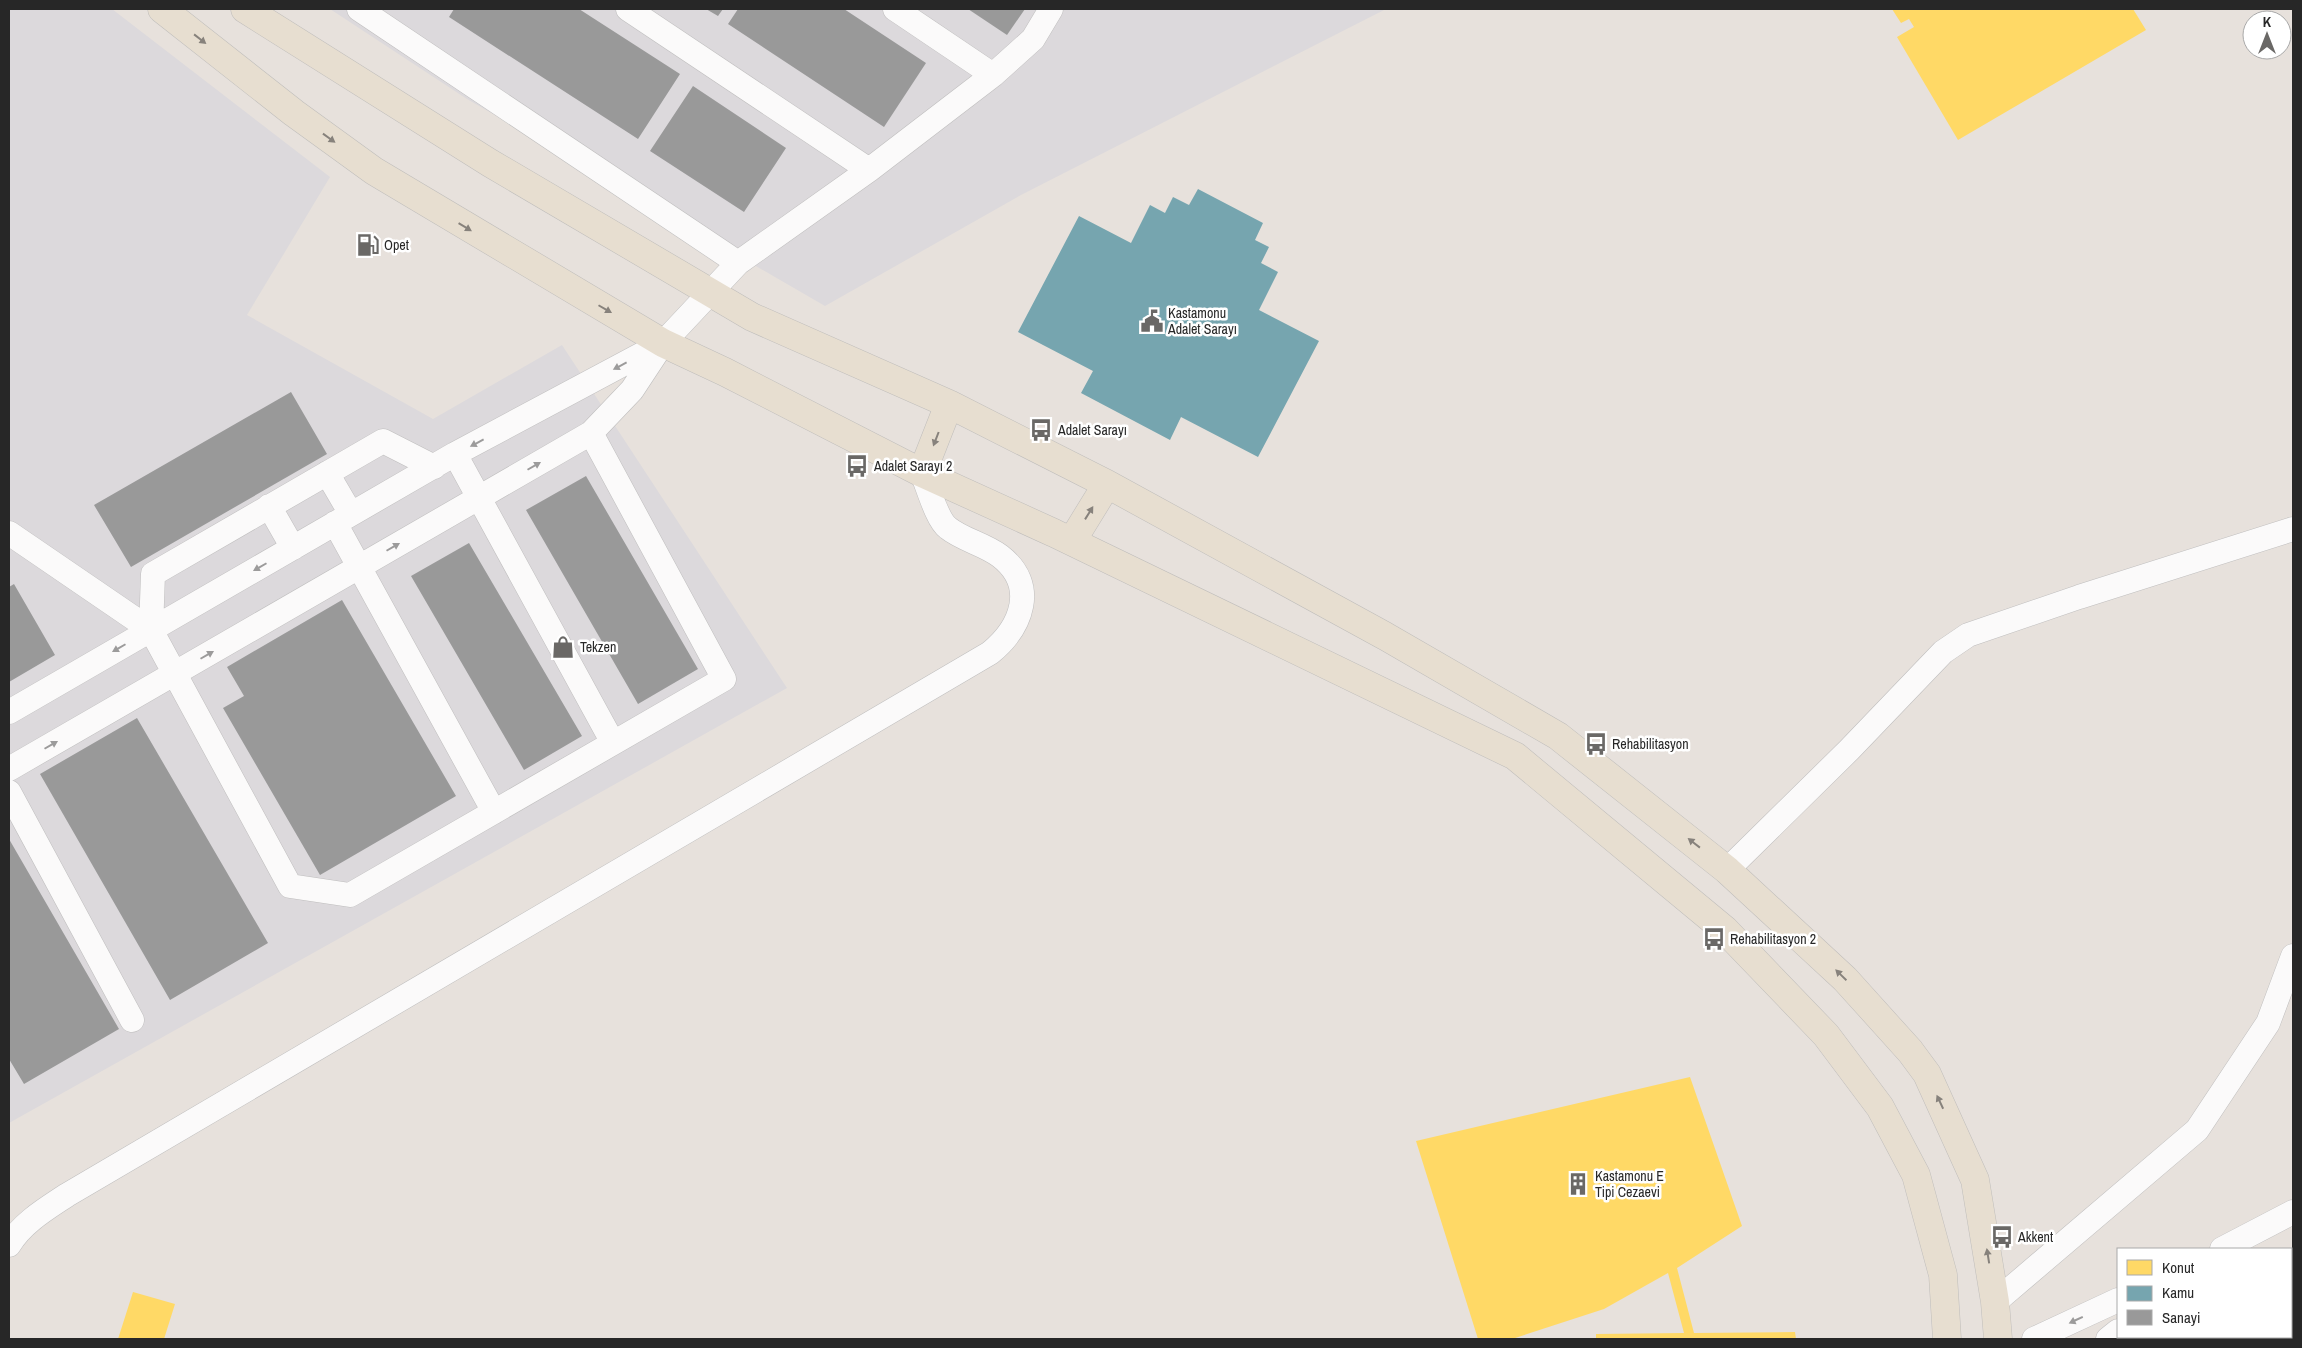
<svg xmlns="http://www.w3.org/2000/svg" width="2302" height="1348" viewBox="0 0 2302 1348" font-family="'Archivo Narrow',sans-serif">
  <rect width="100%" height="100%" fill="#e7e1dc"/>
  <!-- industrial -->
  <path fill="#dcd9dc" d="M9,9H112L330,177L247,315L433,419L562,345L787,688L9,1123Z
    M330,9H1386L1021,195L825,306L467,99Z"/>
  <!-- homes -->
  <path fill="#ffd966" d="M1892,9H2133L2146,30L1958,140L1897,37L1914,27L1909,19L1901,23Z
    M1690,1077L1742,1226L1677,1268L1694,1333L1795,1332L1796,1339H1596V1334L1684,1333L1668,1273L1604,1309L1512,1339H1478L1416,1141Z
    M133,1292L175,1304L164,1339H118Z"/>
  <!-- public -->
  <path fill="#76a5af" d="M1198,189L1263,223L1255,240L1269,247L1261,263L1278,272L1259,310L1319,341L1258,457L1181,417L1170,440L1081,393L1093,371L1018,332L1079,216L1131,243L1150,205L1165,213L1173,197L1189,205Z"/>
  <!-- industry -->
  <path fill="#999" d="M454,9H579L680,74L638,139L449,17Z
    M706,9H723L718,16Z
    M738,9H844L926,63L884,127L728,24Z
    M968,9H1025L1007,35Z
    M693,86L786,148L744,212L650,151Z
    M291,392L327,454L131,567L94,505Z
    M586,476L698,669L638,704L526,510Z
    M469,543L582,736L524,770L411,576Z
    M14,584L55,655L9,682V587Z
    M342,600L456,796L320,875L223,708L244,696L227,667Z
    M137,718L268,943L170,1000L40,774Z
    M9,839L119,1029L24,1084L9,1059Z"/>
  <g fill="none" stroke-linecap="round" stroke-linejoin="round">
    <defs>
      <path id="minor" d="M359,9L738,263
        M628,9L869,170
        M895,9L993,75
        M455,454L613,743
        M327,473L351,514
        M269,506L293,548
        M335,523L494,812
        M9,533L151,630L290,886L350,895L724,679L591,433
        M151,630L153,574L383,441L434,467
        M9,712L455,454L659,345
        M9,769L591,433L632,390L663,343L738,263L869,170L993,75L1033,39L1051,9
        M9,792L132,1020
        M1727,870L1849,750L1943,652L1968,635L2079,597L2293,529
        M9,1245C22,1223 46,1209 67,1195L990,653C1022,627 1038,585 1000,556C984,544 963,540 948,528C937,520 928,487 922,473
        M2222,1249L2293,1212
        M1995,1302L2197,1130L2268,1023L2293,956
        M2291,1331L2293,1330
        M2034,1339L2118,1300
        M2108,1339L2118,1331
        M2232,1339L2249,1337"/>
      <path id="major" d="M162,9L294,113L374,171L663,343L725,372L922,473L1054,533L1515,756L1725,930L1826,1035L1880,1107L1916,1175L1943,1275L1947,1339
        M245,9L490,163L752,317L949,404L1107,484L1385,636L1558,736L1727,870L1845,979L1910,1051L1927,1074L1975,1180L1995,1302L1998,1339
        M922,473L949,404
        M1072,541L1107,484"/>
    </defs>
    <!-- minor casing -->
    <use href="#minor" stroke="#bfbebe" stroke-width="25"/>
    <!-- major casing -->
    <use href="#major" stroke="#bfbdbb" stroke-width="29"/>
    <!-- minor -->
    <use href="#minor" stroke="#fbfafa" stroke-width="24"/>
    <!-- major -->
    <use href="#major" stroke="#e7ded0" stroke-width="28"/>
  </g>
  <!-- one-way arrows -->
  <defs><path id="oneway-solid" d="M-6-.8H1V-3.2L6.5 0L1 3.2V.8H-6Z" transform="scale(1.25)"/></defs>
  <g fill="#87827c">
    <use href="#oneway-solid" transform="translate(200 39) rotate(38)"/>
    <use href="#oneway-solid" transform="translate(329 138) rotate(36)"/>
    <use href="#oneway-solid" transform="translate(465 227) rotate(31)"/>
    <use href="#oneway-solid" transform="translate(605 309) rotate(30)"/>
    <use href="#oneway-solid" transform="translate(936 439) rotate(111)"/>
    <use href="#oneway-solid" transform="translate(1089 513) rotate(-58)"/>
    <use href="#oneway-solid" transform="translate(1694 843) rotate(-142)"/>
    <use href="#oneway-solid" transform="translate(1841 975) rotate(-136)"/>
    <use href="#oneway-solid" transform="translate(1940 1102) rotate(-115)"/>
    <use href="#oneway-solid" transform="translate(1988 1256) rotate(-99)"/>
  </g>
  <g fill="#9c9b9b">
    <use href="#oneway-solid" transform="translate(620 366) rotate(152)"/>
    <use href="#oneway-solid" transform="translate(477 443) rotate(152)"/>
    <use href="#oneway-solid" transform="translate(534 466) rotate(-30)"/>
    <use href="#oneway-solid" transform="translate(393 547) rotate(-30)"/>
    <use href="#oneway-solid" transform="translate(260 567) rotate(150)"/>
    <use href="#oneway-solid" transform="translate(119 648) rotate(150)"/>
    <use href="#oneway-solid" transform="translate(207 655) rotate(-30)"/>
    <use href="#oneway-solid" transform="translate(51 745) rotate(-30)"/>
    <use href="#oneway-solid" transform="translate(2076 1320) rotate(155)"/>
  </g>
  <!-- icons -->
  <defs>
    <symbol id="fuel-bare" viewBox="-9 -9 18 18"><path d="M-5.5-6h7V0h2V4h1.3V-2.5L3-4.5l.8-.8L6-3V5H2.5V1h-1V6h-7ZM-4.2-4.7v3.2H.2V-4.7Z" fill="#6a6866" stroke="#fff" stroke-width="2.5" paint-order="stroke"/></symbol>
    <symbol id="civic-bare" viewBox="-9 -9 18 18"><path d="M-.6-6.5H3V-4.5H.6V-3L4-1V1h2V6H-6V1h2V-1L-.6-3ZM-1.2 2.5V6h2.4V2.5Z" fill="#6a6866" stroke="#fff" stroke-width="2.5" paint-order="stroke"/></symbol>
    <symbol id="bus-bare" viewBox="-9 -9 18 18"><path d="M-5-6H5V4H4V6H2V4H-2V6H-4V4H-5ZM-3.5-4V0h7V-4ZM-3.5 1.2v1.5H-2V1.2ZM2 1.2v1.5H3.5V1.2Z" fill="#6a6866" stroke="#fff" stroke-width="2.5" paint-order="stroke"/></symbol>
    <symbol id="shop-bare" viewBox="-9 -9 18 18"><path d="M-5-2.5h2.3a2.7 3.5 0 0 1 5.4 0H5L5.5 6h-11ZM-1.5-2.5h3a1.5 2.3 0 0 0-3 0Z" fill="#6a6866" stroke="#fff" stroke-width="2.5" paint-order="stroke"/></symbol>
    <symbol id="building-bare" viewBox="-9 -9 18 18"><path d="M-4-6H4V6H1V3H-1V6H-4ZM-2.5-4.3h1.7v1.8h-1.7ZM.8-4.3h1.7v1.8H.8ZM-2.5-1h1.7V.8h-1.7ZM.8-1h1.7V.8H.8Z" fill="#6a6866" stroke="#fff" stroke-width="2.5" paint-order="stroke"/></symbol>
  </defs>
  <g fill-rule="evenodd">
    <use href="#fuel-bare" x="352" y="229" width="32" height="32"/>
    <use href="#civic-bare" x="1136" y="305" width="32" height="32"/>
    <use href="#bus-bare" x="1025" y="414" width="32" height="32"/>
    <use href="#bus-bare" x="841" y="450" width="32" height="32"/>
    <use href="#shop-bare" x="547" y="631" width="32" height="32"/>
    <use href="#bus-bare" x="1580" y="728" width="32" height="32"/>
    <use href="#bus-bare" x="1698" y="923" width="32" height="32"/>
    <use href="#building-bare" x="1562" y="1168" width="32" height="32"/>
    <use href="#bus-bare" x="1986" y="1221" width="32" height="32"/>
  </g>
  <g text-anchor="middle" stroke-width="5" stroke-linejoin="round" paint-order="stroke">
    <!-- poi labels -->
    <g font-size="14" fill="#272727" stroke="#fff" text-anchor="start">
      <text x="384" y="250">Opet</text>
      <text x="1168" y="318">Kastamonu<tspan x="1168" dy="16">Adalet Sarayı</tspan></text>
      <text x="1058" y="435">Adalet Sarayı</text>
      <text x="874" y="471">Adalet Sarayı 2</text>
      <text x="580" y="652">Tekzen</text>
      <text x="1612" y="749">Rehabilitasyon</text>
      <text x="1730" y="944">Rehabilitasyon 2</text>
      <text x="1595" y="1181">Kastamonu E<tspan x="1595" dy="16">Tipi Cezaevi</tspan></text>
      <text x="2018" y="1242">Akkent</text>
    </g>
  </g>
  <!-- border -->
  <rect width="2302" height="1348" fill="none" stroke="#272727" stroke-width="20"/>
  <!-- legend -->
  <rect x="2117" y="1248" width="175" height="90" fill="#ffffff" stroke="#a9a9a9"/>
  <rect x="2127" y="1260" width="25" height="15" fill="#ffd966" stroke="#a9a9a9"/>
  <text x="2162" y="1273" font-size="15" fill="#272727">Konut</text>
  <rect x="2127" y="1286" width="25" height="15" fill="#76a5af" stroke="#a9a9a9"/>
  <text x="2162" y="1298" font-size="15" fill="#272727">Kamu</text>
  <rect x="2127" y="1310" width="25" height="15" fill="#999999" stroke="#a9a9a9"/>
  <text x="2162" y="1323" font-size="15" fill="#272727">Sanayi</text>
  <!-- north arrow -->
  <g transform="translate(2267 35)"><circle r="24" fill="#ffffff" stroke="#a9a9a9"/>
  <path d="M0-4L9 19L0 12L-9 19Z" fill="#6a6866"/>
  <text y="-8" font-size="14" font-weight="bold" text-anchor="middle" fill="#272727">K</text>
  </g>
</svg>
